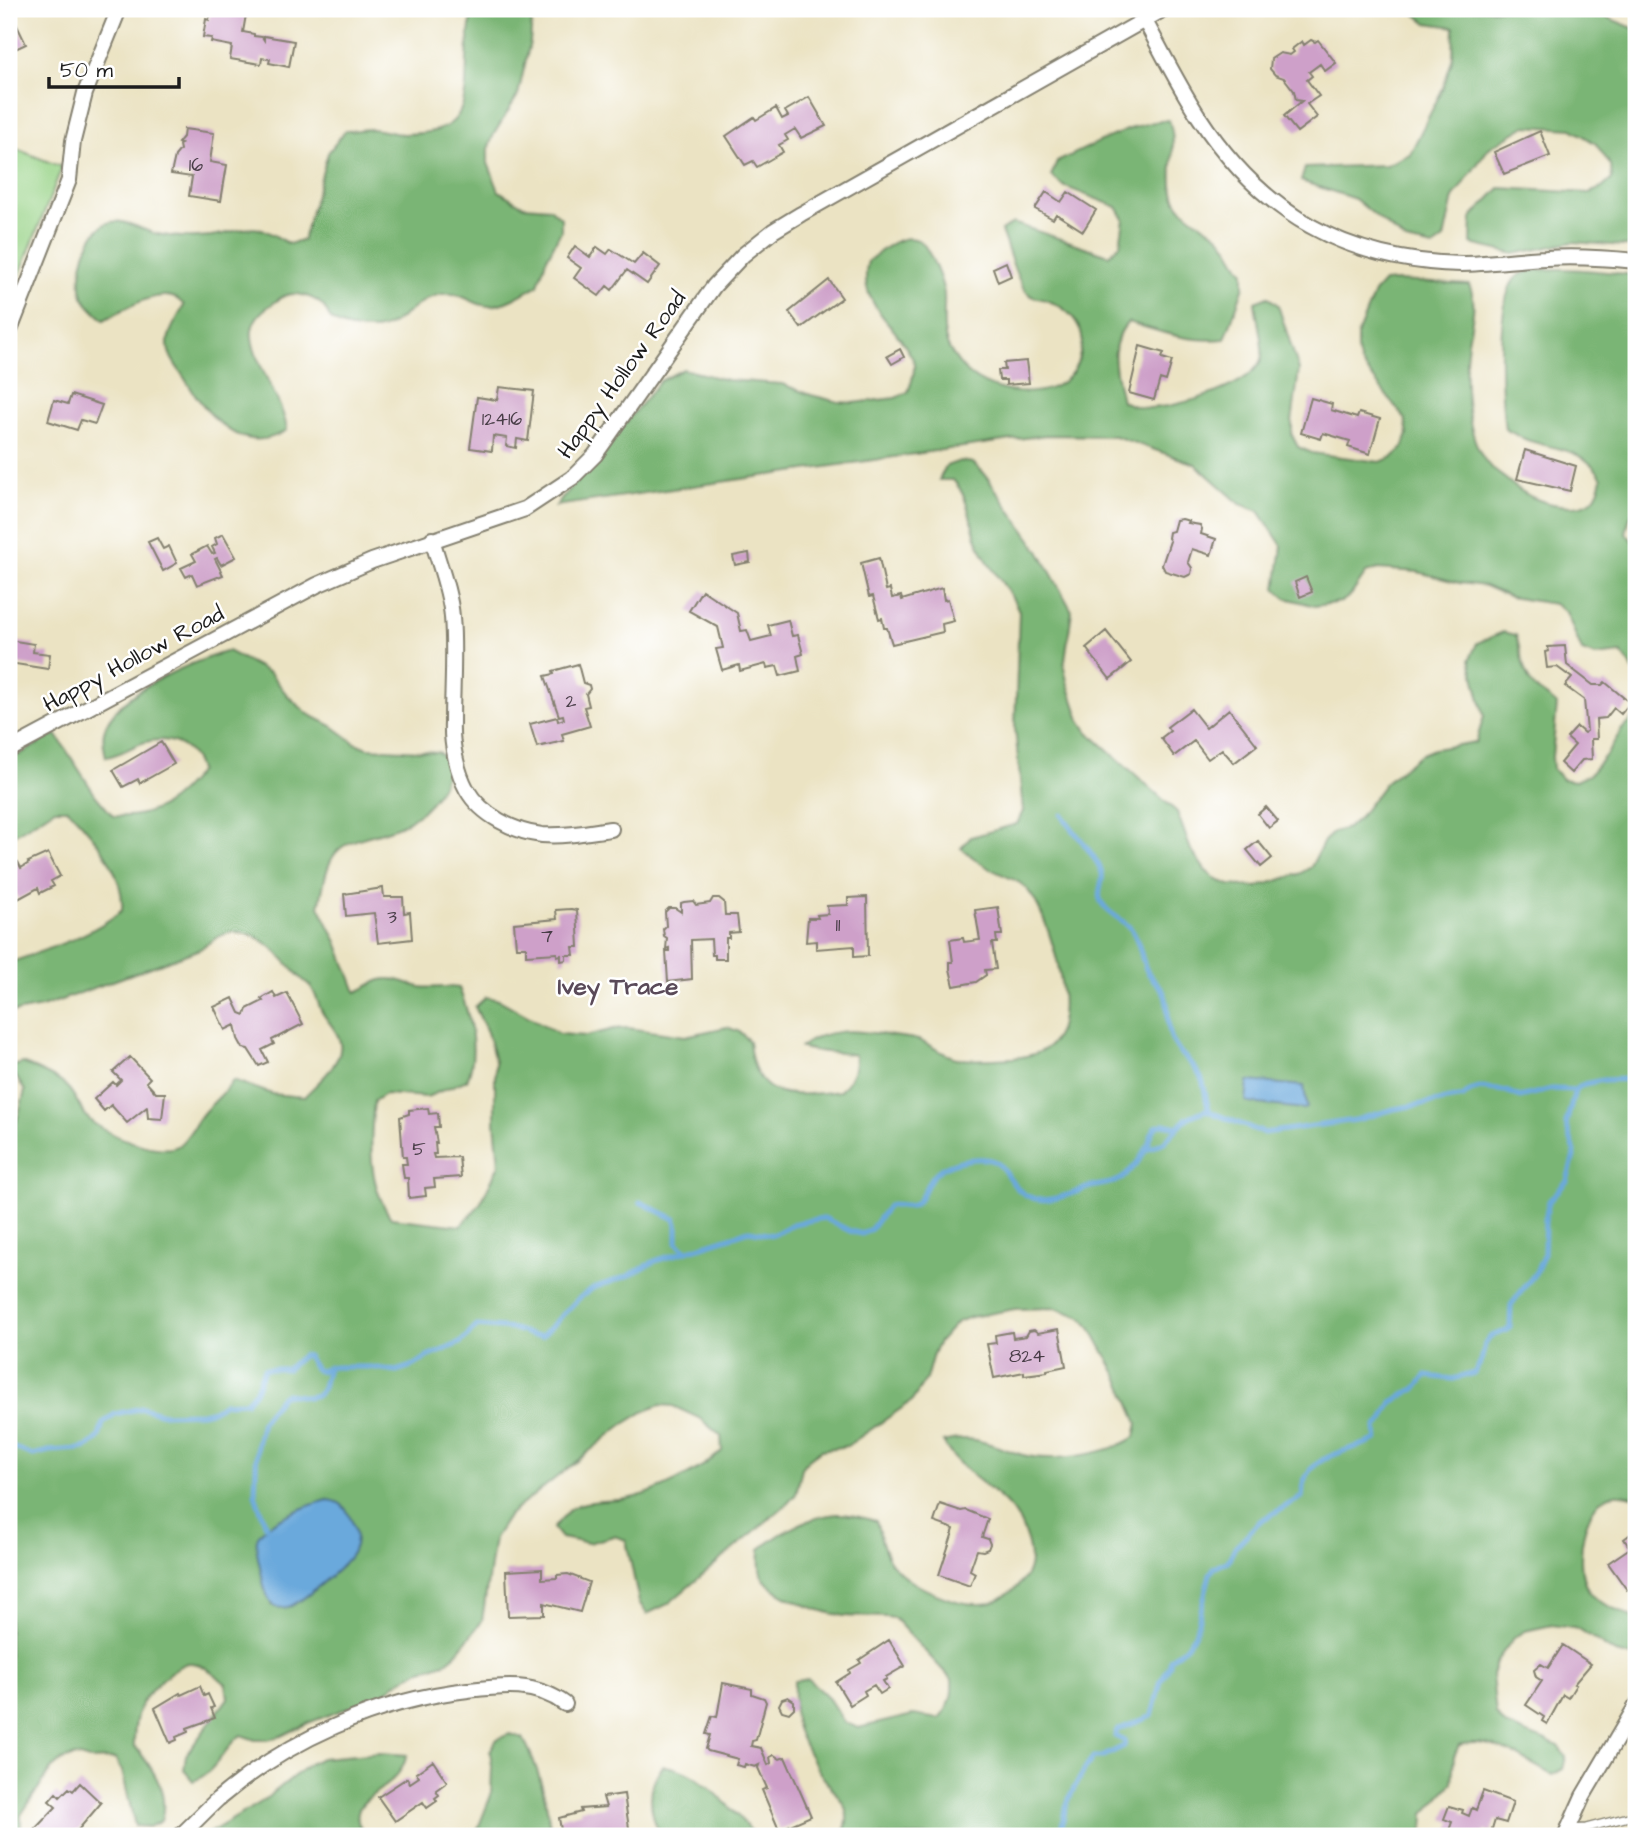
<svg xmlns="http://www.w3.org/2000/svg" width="1645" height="1845" viewBox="0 0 1645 1845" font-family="'Architects Daughter',sans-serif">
  <rect width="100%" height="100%" fill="#fff"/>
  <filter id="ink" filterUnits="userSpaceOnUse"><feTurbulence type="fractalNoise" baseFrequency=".0143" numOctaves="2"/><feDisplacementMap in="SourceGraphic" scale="14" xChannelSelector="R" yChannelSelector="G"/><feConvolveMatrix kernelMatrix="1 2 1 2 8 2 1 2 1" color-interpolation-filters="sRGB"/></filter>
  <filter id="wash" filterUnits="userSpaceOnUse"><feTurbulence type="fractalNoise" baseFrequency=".00686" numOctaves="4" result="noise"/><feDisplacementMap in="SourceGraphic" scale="28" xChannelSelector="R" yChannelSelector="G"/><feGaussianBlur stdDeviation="1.57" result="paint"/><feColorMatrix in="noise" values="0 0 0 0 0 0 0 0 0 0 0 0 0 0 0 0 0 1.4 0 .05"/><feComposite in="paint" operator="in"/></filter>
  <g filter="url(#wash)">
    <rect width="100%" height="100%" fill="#ebe3c3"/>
    <!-- green -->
    <path fill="#98d387" stroke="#5a7852" stroke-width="2" d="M9,146L62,167L9,302Z"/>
    <!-- forest -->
    <path fill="#7ab574" stroke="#4b6848" stroke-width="2" fill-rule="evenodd" d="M472,9H533L530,42L518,95L494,134L488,149V163L499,191L524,206L550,208L561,218V231L546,260L538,285C524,293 506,305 489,306C471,306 463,289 438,295C413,301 398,329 373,330C361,330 341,328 332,320C328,317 327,310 323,306C315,297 296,291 284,296C280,298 275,302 271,305C261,311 254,318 252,330C249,358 283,398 287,430C241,459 207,415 185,379C179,369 168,357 168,345C167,332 179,317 184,305C181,303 179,299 175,298C156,289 121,311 104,320C97,313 86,305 83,296C75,276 88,226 111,222C127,219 143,231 158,234C175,238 200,238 217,235C231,233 246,226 260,229C269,231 280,239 289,244L303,240L328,153L345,131C354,131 364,129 372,129C383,130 394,134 404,134C465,134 466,109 467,57C468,41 470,25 472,9Z
      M1409,9H1579L1588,10L1636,29V247L1573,242L1514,254L1471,244L1472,217L1500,188L1589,193L1602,188L1612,179L1611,166L1596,144L1572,129L1526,126L1489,148L1453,198L1444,239L1433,247L1406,241L1355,199L1301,181L1305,168L1386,165L1410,154L1443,88L1453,57L1454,27L1427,23Z
      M1169,120C1178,144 1168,168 1173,191C1176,213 1204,223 1219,236C1230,246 1234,261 1244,272V286L1225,339C1191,343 1160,332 1128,322C1106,347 1116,372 1122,401C1131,405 1138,408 1148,408C1175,408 1256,387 1262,356C1264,346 1256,315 1255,302L1268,297L1278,305L1299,370L1292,422V435L1298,447L1312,453L1380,462L1393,457L1403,448L1408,434L1405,419L1361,363L1357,350V335L1374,293L1384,282L1398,281L1469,285C1478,303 1471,323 1468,342C1463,375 1465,436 1487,463C1492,470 1501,475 1507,480C1526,497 1545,505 1570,506C1592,506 1598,497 1602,478C1585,449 1558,450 1530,441C1521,438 1513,433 1505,429C1501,401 1494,292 1518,276C1540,262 1610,273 1636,275V507L1629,520L1626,533L1636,545V676L1630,664L1621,653L1595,656L1582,651L1566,612L1554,604L1510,597L1485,586L1459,583L1418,572L1378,569L1366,573L1351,595L1341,602L1315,606L1286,598L1276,589L1282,546L1259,511L1240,504L1195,464L1115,436L1046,435L556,506L660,381L683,369L727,380L782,384L811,395L839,402L853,403L895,398L908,392C911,383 915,374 914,365C914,360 911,355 908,351C891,319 857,303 868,261C881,251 902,231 920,241C929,247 943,283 944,294C945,311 941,330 948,346C951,353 958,362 963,368C993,400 1071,406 1080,353C1081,346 1084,339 1081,332C1076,317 1063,306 1048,301C1039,297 1032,300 1025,290C1015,277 1008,248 1001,231L1013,223L1109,255L1120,245L1124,219L1117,207L1063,186L1051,176L1057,162C1090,147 1133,122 1169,120Z
      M960,461L973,463L984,473L1039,551L1072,611L1064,667L1067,681L1080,720L1088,732L1177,812L1191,850L1206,871L1217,880L1230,885L1257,887L1299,874L1311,867L1324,841L1334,832L1347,828L1358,819L1385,783L1419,755L1434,749L1476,742L1484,716L1470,659L1477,643L1503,632L1516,635C1521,651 1523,676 1535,688C1542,694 1550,698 1557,705L1552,757L1553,769L1562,779L1575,781L1589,775L1607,754L1622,729L1636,715V1497C1630,1496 1621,1493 1615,1494C1582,1498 1574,1565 1587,1588C1597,1607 1622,1608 1636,1620V1655L1629,1656L1615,1653L1579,1629L1552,1625L1525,1631L1513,1639L1496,1662L1492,1675L1496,1714L1505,1725L1559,1746L1566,1757L1563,1769L1552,1775C1524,1760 1492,1736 1459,1745L1454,1756L1452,1783L1424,1814L1423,1836H842C858,1806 833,1794 818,1770C811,1758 803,1744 798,1731C792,1715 794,1698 794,1681L808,1679L829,1699L844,1722L858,1728L913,1715L939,1719C950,1706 953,1697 952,1680L894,1618C876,1614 857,1619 839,1615C818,1611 773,1596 762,1576C758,1569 760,1557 760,1549C783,1531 807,1517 837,1514C849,1513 864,1518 876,1521C880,1533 883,1551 890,1561C907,1586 960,1609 990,1603C997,1602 1003,1597 1009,1593C1037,1575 1033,1551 1020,1523C1006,1492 961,1476 943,1442C974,1433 994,1447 1023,1455C1053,1463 1109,1454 1135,1437L1138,1423L1120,1381L1091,1328L1081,1317L1056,1308L1015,1309L971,1317L957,1322L939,1342L933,1354L926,1379L912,1401L847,1446L821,1450L810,1458L802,1468L796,1494L788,1503L668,1604L647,1614L639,1602L626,1540L614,1536L588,1543L561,1538L553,1528C559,1522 565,1513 572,1508C587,1499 609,1502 626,1499C655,1494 700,1471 722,1451L721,1436L699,1418L673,1406L660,1405L645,1411L621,1426L509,1515L494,1538L482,1621L455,1655L445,1663L418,1671L395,1684L384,1694L308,1723L281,1736L268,1740H255L241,1735C223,1749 215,1774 193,1781L184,1770L186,1755L228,1698L226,1684C216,1676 203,1662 189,1663C174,1665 146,1693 140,1707C135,1718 134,1733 134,1745C152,1767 170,1792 161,1821L149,1827L135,1826L122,1771L115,1759L89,1760L76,1756L62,1760L51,1769L21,1815V1836H9V1150L25,1091L10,1067L23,1063C35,1069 50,1074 61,1082C74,1091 77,1104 86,1116C98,1132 161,1158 179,1145C189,1137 196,1121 205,1111C215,1100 225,1093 233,1080L272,1094L304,1097C316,1084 337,1068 340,1050C343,1036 329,1024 322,1012C318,1004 316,994 311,987C308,983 302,980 299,976C282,958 262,930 233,932C221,933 210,942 200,949L42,1007L9,1013V963C47,949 90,937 122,910C125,872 94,835 68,809H55L9,838V760L56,734L96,796L113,816C153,819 176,801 199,771C193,744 168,735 142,743C129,748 120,755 106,757C104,748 102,740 104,731C115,692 192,662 228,651L270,673L288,696L308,714L332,726L355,743L368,748L438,752L448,760C447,792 419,821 389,830C372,836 346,839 335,854C325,867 323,891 319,906L337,942L356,992C365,989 373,982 381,980C395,976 407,984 420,987C434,989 445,985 459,988C470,1015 479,1052 467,1080L427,1097L385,1094L374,1101C370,1141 367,1183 391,1218L461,1226L480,1204L499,1165L495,1122V1061L487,1032L475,1007L486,997L499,1000L560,1034L586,1036L614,1029L628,1028L685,1036L727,1027L740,1032L749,1041C754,1104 791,1096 840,1091C851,1079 856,1071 855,1055C836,1051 818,1054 800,1047C827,1027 855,1030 886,1035C897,1037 908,1037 918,1040C932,1045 942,1055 957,1058C968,1061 982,1059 994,1059C1046,1058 1067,1047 1062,991C1060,964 1043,899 1020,883C1008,876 994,872 982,864C975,860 968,853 961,848L971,837L1017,824L1023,811L1015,728L1019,611C1009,587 989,570 979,545C970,524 969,496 953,480H939L946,466ZM328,1500L343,1565L330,1575L272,1605L266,1588V1526Z
      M510,1734L523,1738C539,1767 548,1804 551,1836H475L491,1795L492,1766L490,1751L497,1739Z
      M380,1753L407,1755C404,1765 401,1772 393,1779C374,1798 343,1804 365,1836H204L263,1801L309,1764L321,1758Z
      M663,1766C702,1769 731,1810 756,1836H656L658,1830C649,1809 647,1784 663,1766Z"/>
    <!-- water -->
    <path fill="#6aa9dc" stroke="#43627c" stroke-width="2" d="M1248,1081L1304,1086L1307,1108L1305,1109L1249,1103L1246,1101Z
      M328,1500C339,1501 344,1505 349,1515C355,1527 359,1538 353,1551C347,1565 305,1599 291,1606C286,1608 280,1608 275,1607C266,1599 263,1583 261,1571C259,1562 255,1549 257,1539C262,1522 311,1504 328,1500Z"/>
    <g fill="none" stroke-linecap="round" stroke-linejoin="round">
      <!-- stream -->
      <path stroke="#6aa9dc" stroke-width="5" d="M1062,815C1072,830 1098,858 1102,873C1104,882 1097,891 1100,899C1105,913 1122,918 1131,929C1140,941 1140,955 1146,969C1150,979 1161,984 1165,995C1170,1008 1166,1024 1171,1037C1177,1054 1192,1061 1200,1076C1207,1087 1204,1101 1210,1111
        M1146,1150L1164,1142L1187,1118L1205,1110L1264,1133L1356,1120L1394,1109L1463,1097L1470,1091L1480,1088L1506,1091L1520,1097L1552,1089L1575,1090
        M640,1202L675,1219L677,1224V1243L686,1250
        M9,1446L33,1455L49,1451L79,1449L88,1447L99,1437L103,1423L115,1414L142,1408L164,1414L202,1413L214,1410L224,1403L246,1402L256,1390L264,1369H287L303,1355L307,1356L316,1370L321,1371L329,1367H370L396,1371L415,1365L427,1357L460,1343L477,1326L514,1329L531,1335L542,1336L578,1299L593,1288L628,1276L655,1261L749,1231L773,1235L793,1224L812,1220L824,1218L850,1231L862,1234L871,1229L888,1206C896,1203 906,1209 913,1205C923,1199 925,1187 931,1178C940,1166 959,1160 974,1159C1005,1156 1002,1174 1019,1190C1040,1210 1068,1194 1090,1187C1105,1183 1118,1185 1129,1172C1135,1166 1141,1158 1145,1151C1150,1143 1150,1134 1156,1127L1164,1124L1178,1127
        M266,1526L255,1494L257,1444L262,1421L281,1396L286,1394L308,1397L318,1395L323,1387L328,1367
        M1062,1836C1060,1807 1078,1780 1093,1757H1102L1124,1746L1125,1741L1115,1736L1117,1730L1152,1716L1161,1680L1170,1665V1660L1185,1647L1195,1634L1210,1574L1214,1568L1228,1561L1235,1547L1260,1521L1302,1497C1303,1492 1302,1486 1304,1481C1312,1454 1356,1450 1377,1439L1376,1427L1383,1420L1392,1402L1415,1389L1426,1376L1453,1379L1474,1373L1481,1362L1485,1344L1491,1336L1506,1331L1510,1327L1511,1305L1536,1272L1544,1254L1545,1220L1549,1201L1567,1181L1575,1152L1566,1124L1575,1090L1584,1084L1603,1080L1636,1079"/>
    </g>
    <g id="blocks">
      <!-- building -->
      <path fill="#cea0c9" d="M9,9L26,44L9,52Z
        M211,9H247L243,32L254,34V36L262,37L264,40V36L294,41L289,67L269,63L270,59L262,58L261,64L230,59L232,46L211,42L212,38L203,37L206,19L209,20Z
        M1311,40L1315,42L1318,40L1336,63L1325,71L1320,64L1309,72L1312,76L1307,80L1319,96L1307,104L1317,117L1297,132L1284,116L1302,101L1296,100L1294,91L1284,78L1275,75L1270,69L1271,59L1280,53L1290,55L1294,52L1292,49L1302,41L1304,45Z
        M809,97L826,126L801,138L795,129L785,135L788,140L779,145L783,152L757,167L753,161L745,165L726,136L754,117L756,120L776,108L782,119L788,116L785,111Z
        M184,129L214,133L210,162L227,165L221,201L189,196L192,177L171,174L175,156L180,150L179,145L181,144L178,143L183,137Z
        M1540,131L1550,156L1504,174L1494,152Z
        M1046,192L1061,202L1068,192L1096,210L1083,231L1056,214L1053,219L1035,209Z
        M575,246L590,257L597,247L607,254L611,249L634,264L643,253L660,266L647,284L627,270L612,290L607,286L599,296L574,278L581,268L567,258Z
        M1006,262L1011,276L998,282L993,268Z
        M829,280L842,298L801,328L789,312Z
        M1140,346L1164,353L1162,358L1172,361L1166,381L1160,379L1154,400L1129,393Z
        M900,349L904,357L892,364L887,356Z
        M1026,361L1029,383L1006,385V380H999L998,370H1005L1004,363Z
        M499,387L534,391L528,441L517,439L516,448L506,446L507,438L493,436L492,451L470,448L477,397L497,400Z
        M71,395L102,405L95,424L81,420L77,430L48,421L54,400L68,404Z
        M1311,398L1332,404L1331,410L1357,418L1359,413L1380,419L1370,454L1348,447L1350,441L1323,433L1321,439L1301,433Z
        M1525,450L1576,466L1570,491L1517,479Z
        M1182,519L1189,521L1188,523L1200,525L1202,529L1201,534L1216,539L1211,555L1192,549L1188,562L1192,568L1191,574L1185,577L1165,571L1162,565L1170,541L1168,538L1169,532L1173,531L1176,520Z
        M223,534L236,557L221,565L217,558L215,559L223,575L197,585L192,574L186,577L181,568L196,561L192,554L207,546L212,554L215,553L212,547L217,544L215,538Z
        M157,538L163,549L169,546L177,563L163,571L148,542Z
        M749,553L750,562L735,565L733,556Z
        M879,558L886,590L890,589L892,598L901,596L902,600L942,588L944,600L948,599L954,621L942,624L943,632L892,644L887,628H884L882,618L879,619L873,596L869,597L861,563Z
        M1306,577L1312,592L1300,597L1295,582Z
        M702,590L737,613L741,631L747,630L751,641L771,636L768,625L788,620L792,636L798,635L803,654L797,656L800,671L780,676L777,666L767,668L766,664L740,671L739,665L722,670L716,649L723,648L718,627L689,611Z
        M1106,631L1131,662L1110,679L1086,648Z
        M9,640L34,644L33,652L50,654L48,669L9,663Z
        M1565,646L1567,665L1593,685H1602L1605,682L1630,703L1621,714L1614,708L1606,718L1596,719L1597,739H1591L1592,759L1582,760L1571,773L1560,763L1575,745L1567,738L1577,727L1584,733L1587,731L1584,700L1565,686L1572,678L1557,667L1547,668L1545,652L1549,651L1548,647Z
        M578,664L583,683L589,685L590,689L586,694L589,706L584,707L590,726L562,734L564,741L537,747L530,724L557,717L558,721L564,719L563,715L559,716L545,676L554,674L553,671Z
        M1191,709L1206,728L1229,709L1257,745L1234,763L1222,749L1208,759L1194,741L1174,756L1161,738L1170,731L1167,727Z
        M161,742L174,764L140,783L138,779L123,787L113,770Z
        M1266,807L1278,821L1269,828L1258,814Z
        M1258,841L1272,858L1261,867L1247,850Z
        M48,853L60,876L51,881L54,886L40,893L38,888L18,899L9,881V867L18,862L21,868L29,863L28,862Z
        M383,888L384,897H403L404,913L410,912L412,939L378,943L374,913L346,916L344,894Z
        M867,897L868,956L854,957V946L816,949V941L806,942L808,918H818L817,915L828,914L827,906L848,905V898Z
        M713,898H719L724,902L725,915H737L739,932L729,933V938H726V959H715V955H712L711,939L691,940L692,979L668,982L666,951H669V948L666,949L667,938L664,936L663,929L666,926L665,912L669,908H675L681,912V903L684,902L693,901L696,905L710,903Z
        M998,907L1002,935H996L997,943H992L996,969L985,970L986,975L976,982L954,986L950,969V962H953L950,940L963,938L964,942L980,940L975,910Z
        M571,909L577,910L579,947H573L574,955H566V960L561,961V955L557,956V953L526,955V947H516L514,923L557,919L556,910Z
        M273,992L276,998L287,993L303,1024L272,1040L274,1044L262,1050L268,1062L259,1066L248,1049L243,1048L238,1039L235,1025L225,1030L214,1007L233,998L240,1013L245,1015L247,1009L263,1001L261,999Z
        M130,1057L150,1078L146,1082L156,1093H165L162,1119L148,1118L147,1107L127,1123L111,1105L104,1111L94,1099L113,1082L116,1085L121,1080L113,1072Z
        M428,1108L429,1114L438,1113L439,1127H434L437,1143H435L436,1154H433L434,1158L459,1157L461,1177L434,1179L435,1187L425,1188L426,1196L409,1198L408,1178H404L402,1164H407L406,1157H403L400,1117L409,1114V1110Z
        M1059,1329L1066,1366L1047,1370V1372L1024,1375V1372L994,1378L987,1344L996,1343L995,1335L1012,1332L1013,1338L1026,1336L1029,1331L1034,1330L1038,1333Z
        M940,1504L961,1511L966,1510L988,1519L982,1537L988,1539L990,1544L988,1549L983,1551L977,1550L970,1570L975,1573L970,1586L939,1575L954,1529L934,1522Z
        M1636,1530V1584L1627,1590L1608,1563L1630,1548L1624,1539Z
        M542,1569V1579L557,1578V1575L568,1574L589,1582L580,1612L544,1603V1615L508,1616L506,1571Z
        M889,1640L905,1666L886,1677L887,1679L883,1681L888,1689L880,1694L874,1685L864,1691L866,1695L850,1705L836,1682L850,1673L849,1670L861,1663L859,1660Z
        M1563,1645L1591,1664L1574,1684L1576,1685L1568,1698L1563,1695L1547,1724L1542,1721L1544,1717L1526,1705L1542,1681L1536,1677L1534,1670L1541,1664L1548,1668Z
        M723,1683L752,1689V1694L764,1698L766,1702L756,1740L752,1741L751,1746L761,1748L768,1765L771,1763L770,1757L774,1755L780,1759L785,1757L811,1816L779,1830L762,1790L767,1788L758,1768L759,1765L755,1767L745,1764L744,1767L736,1765L738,1759L708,1751L706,1749L710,1735L706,1734L712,1716L717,1717Z
        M200,1686L204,1696L208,1694L214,1707L211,1708L215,1718L187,1728L188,1732L176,1737L177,1740L170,1743L155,1708L180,1693L181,1695Z
        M788,1697L794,1701V1708L789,1713L782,1711L779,1705L782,1699Z
        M433,1761L447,1782L436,1790L439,1795L435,1798L437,1801L427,1808L423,1802L395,1821L378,1797L407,1778L410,1783L419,1777L416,1773Z
        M80,1783L101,1803L73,1836H53L49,1833L46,1836H41L34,1830L56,1807L49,1801L56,1793L60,1797L69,1788L73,1791Z
        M1483,1791L1513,1802L1506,1823L1495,1820L1491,1833L1485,1831L1483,1836H1447L1452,1822L1444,1819L1449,1806L1463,1810L1462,1813L1469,1816L1472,1808L1476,1810Z
        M624,1794L630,1835L611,1836L610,1833L599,1836H562L559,1818L581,1812L580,1809L606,1807L603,1797Z"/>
    </g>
  </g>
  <g filter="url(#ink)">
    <use href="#blocks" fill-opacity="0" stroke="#848070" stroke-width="2"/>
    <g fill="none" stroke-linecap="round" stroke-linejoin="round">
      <defs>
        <path id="service" d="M1569,1829L1586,1828L1636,1815"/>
        <path id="minor" d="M1144,19C1162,52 1178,85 1199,117C1262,214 1345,261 1461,264C1489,264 1518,259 1546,258C1576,256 1606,258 1636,261
          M9,333L69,180L73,141L85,93L119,9
          M432,539C439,564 450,591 452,617C455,652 452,687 452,723C451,744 457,772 467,790C481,815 515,832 542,835C565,837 589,832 611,829
          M9,750L317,585L372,561L525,509L572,478L595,455L714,286L743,255L773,231L801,214L1164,9
          M180,1836C193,1824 205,1811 218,1799C288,1740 377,1700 468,1690C503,1686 535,1682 565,1704
          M1565,1836L1583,1796L1636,1706"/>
      </defs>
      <!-- service casing -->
      <use href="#service" stroke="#848070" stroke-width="10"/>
      <!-- minor casing -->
      <use href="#minor" stroke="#848070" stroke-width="18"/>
      <!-- service -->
      <use href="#service" stroke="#fff" stroke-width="7"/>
      <!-- minor -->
      <use href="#minor" stroke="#fff" stroke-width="14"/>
    </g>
  </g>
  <g text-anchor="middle" stroke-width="5" stroke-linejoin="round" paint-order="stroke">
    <!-- number labels -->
    <g font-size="19" fill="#483d47">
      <text x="196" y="171">16</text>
      <text x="502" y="425">12416</text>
      <text x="571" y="707">2</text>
      <text x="392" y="923">3</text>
      <text x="838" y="931">11</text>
      <text x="547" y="942">7</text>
      <text x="419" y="1155">5</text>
      <text x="1027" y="1362">824</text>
    </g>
    <!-- street labels -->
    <g font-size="23" fill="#1c1c1c" stroke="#fff">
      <text transform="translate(621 374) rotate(-54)" y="8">Happy Hollow Road</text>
      <text transform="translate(133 658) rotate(-28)" y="8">Happy Hollow Road</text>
    </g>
    <!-- neighbourhood labels -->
    <g font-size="24" font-weight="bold" fill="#5a4a59" stroke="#fff">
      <text x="618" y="994">Ivey Trace</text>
    </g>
  </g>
  <!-- margin -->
  <rect width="1645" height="1845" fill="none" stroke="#fff" stroke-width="35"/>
  <!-- scale -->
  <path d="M49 77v10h130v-10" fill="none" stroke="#1c1c1c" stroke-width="3.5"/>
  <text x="60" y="77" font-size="21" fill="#1c1c1c" stroke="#ffffff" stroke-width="5" paint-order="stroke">50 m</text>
</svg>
